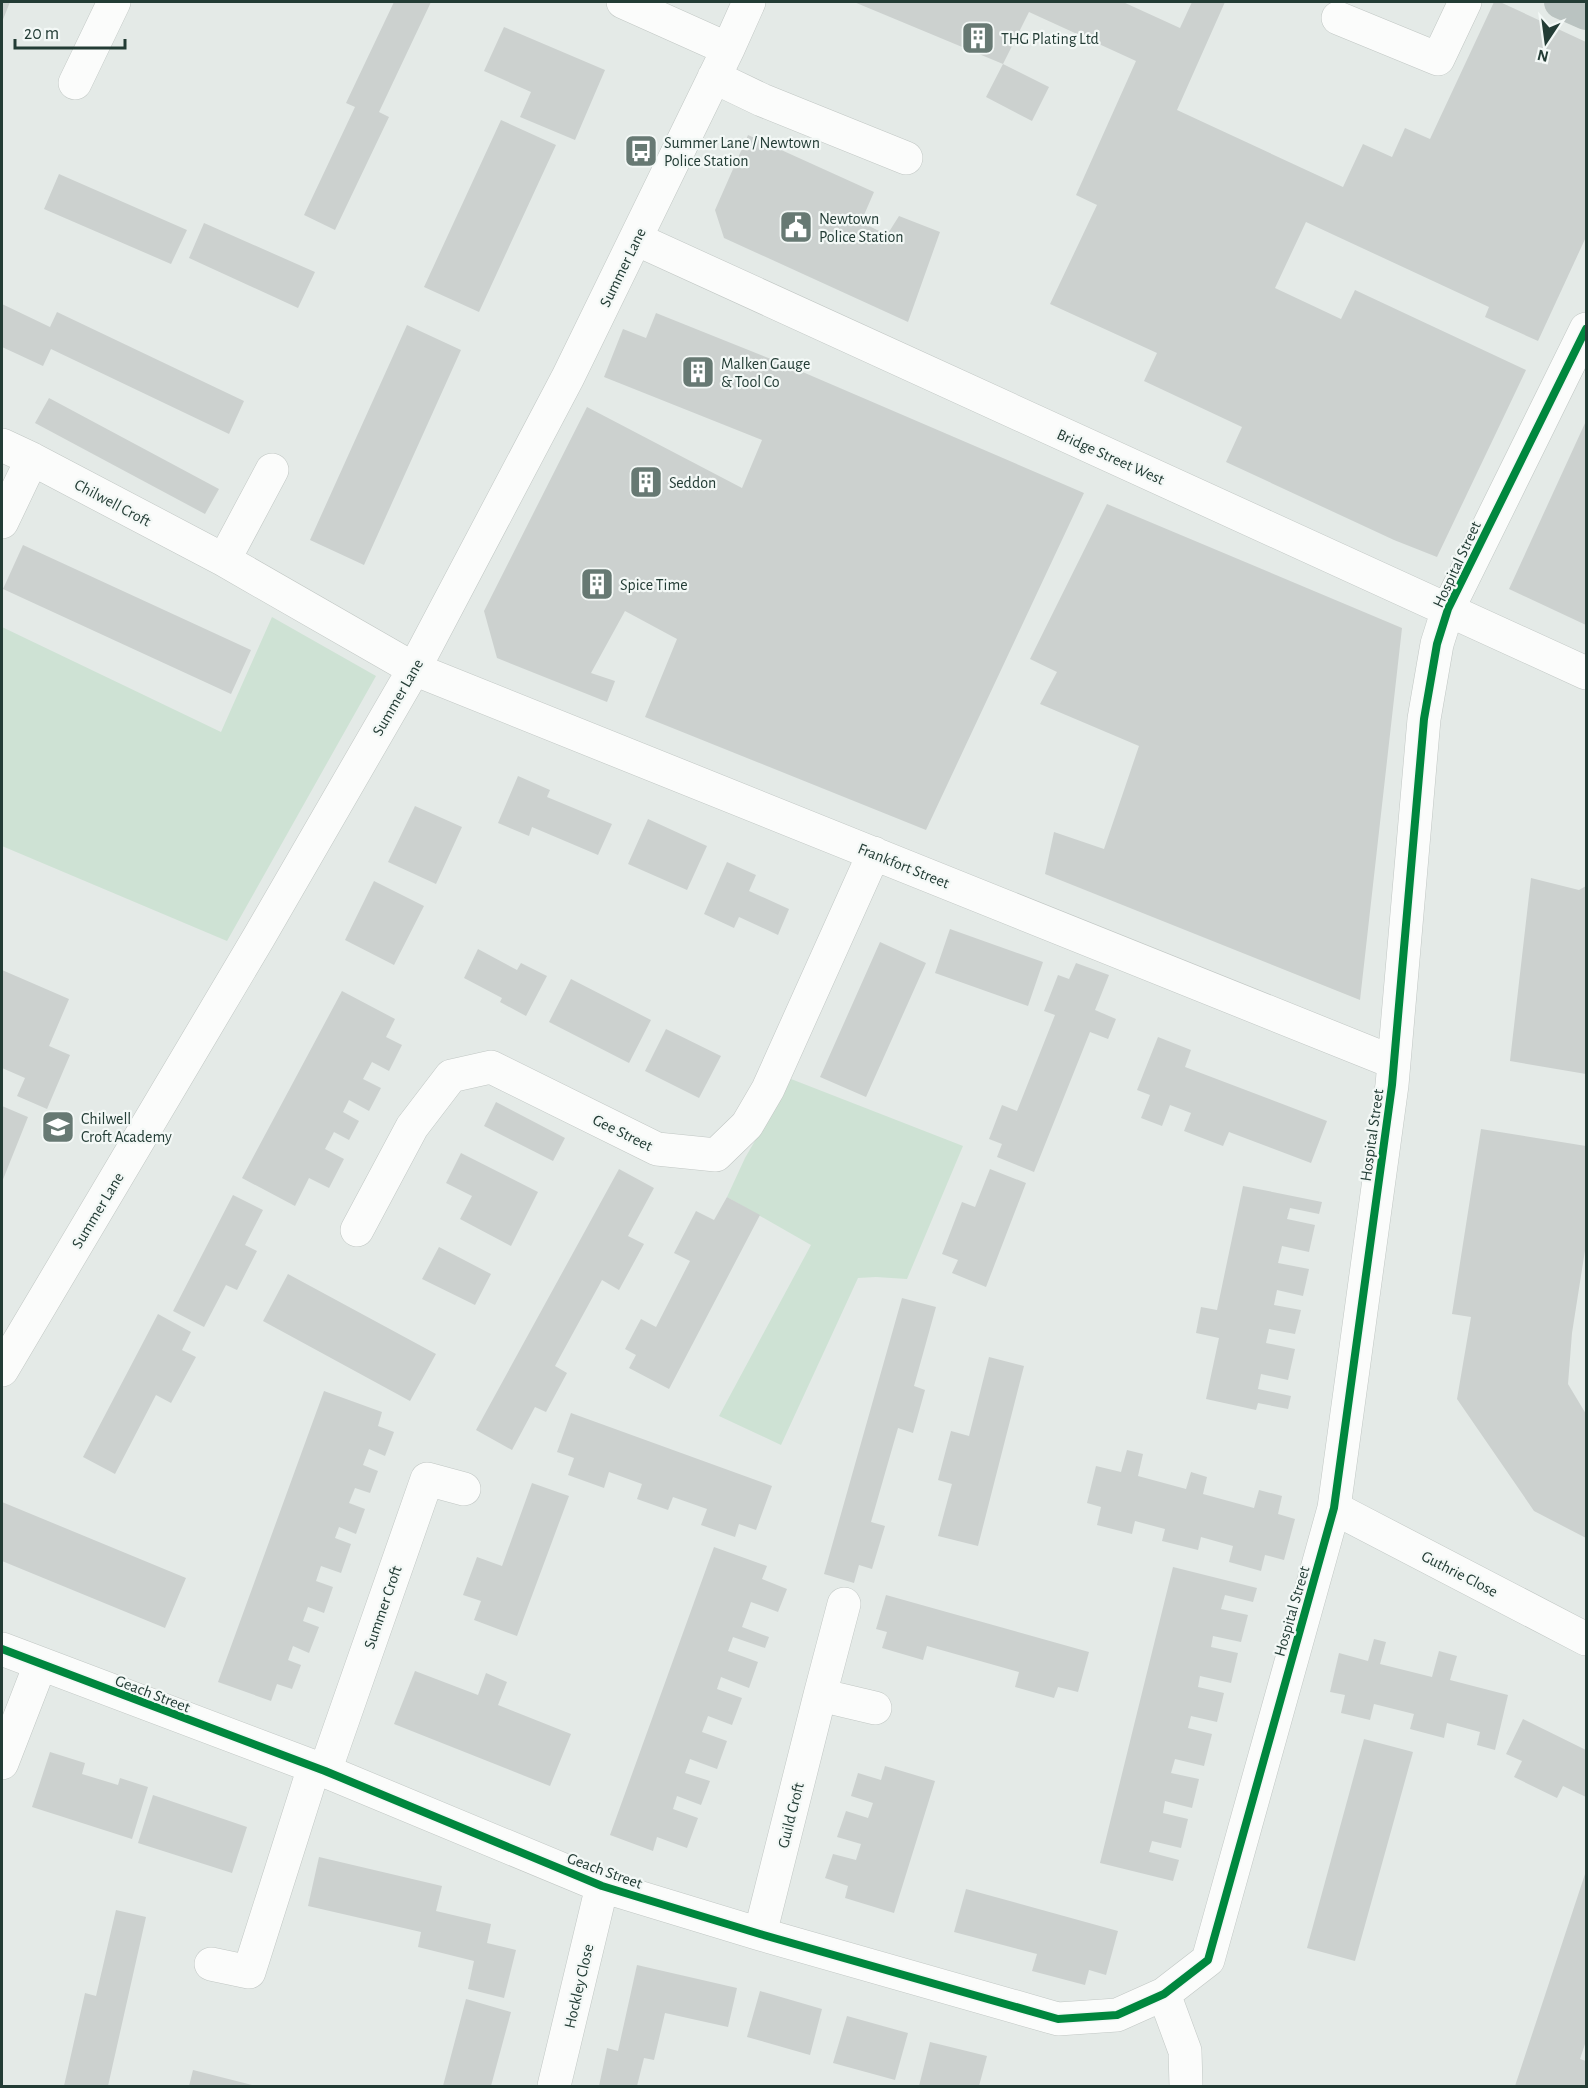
<svg xmlns="http://www.w3.org/2000/svg" width="1588" height="2088" viewBox="0 0 1588 2088" font-family="'Alegreya Sans',sans-serif">
  <rect width="100%" height="100%" fill="#e4eae7"/>
  <!-- green -->
  <path fill="#cee2d4" d="M272,617L376,676L227,941L2,846V627L221,732Z
    M791,1079L963,1146L907,1279L876,1277L858,1278L781,1445L719,1416L811,1245L727,1197L745,1158Z"/>
  <!-- building -->
  <path fill="#ccd1cf" d="M2,2H10L2,22Z
    M394,2H431L379,112L389,117L335,230L304,215L355,107L346,103Z
    M854,2H1123L1180,28L1192,2H1225L1177,110L1343,187L1363,144L1392,157L1405,128L1430,139L1494,2H1500L1586,42V237L1538,341L1485,317L1489,307L1306,222L1275,288L1341,319L1355,290L1526,370L1437,557L1394,540L1226,462L1242,427L1144,381L1157,353L1050,304L1097,205L1076,195L1136,61L1029,12L1003,64L1049,87L1032,121L986,97L1003,64Z
    M504,27L605,70L575,140L520,117L531,92L484,71Z
    M501,120L556,145L479,312L424,287Z
    M748,135L874,192L861,222L887,235L899,216L940,232L908,322L724,238L715,210Z
    M59,174L187,230L171,264L44,209Z
    M204,223L315,272L298,308L189,258Z
    M2,304L50,327L57,312L244,401L229,434L51,349L43,366L2,347Z
    M656,313L791,367L1084,493L926,830L645,717L677,639L625,611L591,673L615,681L607,702L497,658L484,611L587,407L742,488L762,440L604,377L623,329L646,338Z
    M407,325L461,350L364,565L310,540Z
    M49,398L219,489L205,514L35,423Z
    M1586,421V625L1509,589Z
    M1107,504L1402,628L1360,1000L1045,874L1054,832L1104,849L1139,746L1040,704L1057,672L1030,659Z
    M23,545L251,650L231,694L3,589Z
    M518,776L550,790L547,797L612,824L598,855L532,827L529,836L498,823Z
    M415,806L462,827L436,884L388,862Z
    M648,819L707,846L687,890L628,864Z
    M727,862L756,875L749,891L789,909L778,935L739,917L734,928L704,914Z
    M1531,878L1579,890L1586,886V1074L1510,1061Z
    M374,881L424,906L394,965L345,940Z
    M950,929L1043,962L1028,1006L935,973Z
    M880,942L926,963L866,1097L820,1077Z
    M478,949L517,970L521,963L547,976L526,1016L500,1002L502,998L464,978Z
    M1076,963L1109,975L1095,1010L1116,1019L1108,1039L1090,1032L1034,1172L997,1157L1002,1144L989,1139L1002,1105L1017,1111L1055,1015L1044,1011L1058,975L1069,979Z
    M2,970L69,999L49,1046L70,1055L47,1109L17,1096L25,1078L2,1068Z
    M571,979L651,1020L629,1063L549,1022Z
    M342,991L395,1019L386,1037L402,1045L389,1071L372,1062L363,1079L381,1088L369,1111L349,1100L343,1112L359,1121L349,1140L334,1132L325,1149L344,1159L329,1188L309,1178L295,1206L242,1178Z
    M666,1029L721,1056L699,1098L645,1071Z
    M1158,1037L1191,1050L1185,1067L1327,1121L1311,1163L1229,1132L1223,1146L1184,1131L1191,1113L1170,1105L1162,1126L1141,1118L1150,1095L1137,1090Z
    M496,1102L565,1138L553,1161L484,1126Z
    M2,1106L28,1117L2,1182Z
    M1481,1129L1586,1146V1244L1572,1333L1568,1384L1586,1414V1538L1534,1511L1457,1399L1471,1317L1452,1314Z
    M461,1153L538,1192L511,1246L460,1219L472,1196L446,1183Z
    M619,1169L654,1188L628,1236L644,1244L619,1290L602,1280L555,1366L567,1373L546,1412L535,1407L512,1450L476,1430Z
    M990,1169L1026,1183L986,1287L952,1273L958,1260L942,1254L962,1202L975,1207Z
    M1243,1186L1322,1202L1319,1214L1290,1208L1287,1219L1315,1225L1309,1252L1282,1246L1278,1263L1309,1269L1303,1296L1277,1290L1274,1305L1301,1310L1295,1334L1269,1329L1266,1343L1295,1349L1288,1380L1261,1374L1258,1389L1291,1396L1288,1409L1258,1403L1256,1410L1206,1399L1219,1338L1196,1333L1201,1307L1217,1310Z
    M233,1195L263,1210L245,1245L257,1251L237,1290L226,1285L204,1327L173,1311Z
    M727,1197L760,1215L669,1389L629,1368L636,1355L625,1349L641,1319L656,1327L690,1261L674,1253L696,1211L714,1220Z
    M439,1247L491,1274L475,1305L422,1279Z
    M288,1274L436,1354L410,1401L263,1321Z
    M902,1298L936,1307L914,1386L925,1390L913,1433L898,1428L871,1522L885,1526L872,1569L859,1565L854,1583L824,1574Z
    M158,1314L191,1332L182,1350L196,1357L171,1403L156,1395L115,1474L83,1457Z
    M989,1357L1024,1366L978,1546L938,1536L952,1484L938,1480L951,1431L969,1436Z
    M324,1391L382,1412L378,1426L394,1432L385,1456L369,1449L363,1465L378,1471L370,1493L355,1488L349,1503L365,1509L356,1534L339,1527L335,1538L351,1544L341,1573L321,1566L316,1581L333,1587L324,1613L308,1607L303,1621L319,1627L309,1653L293,1646L288,1660L301,1665L292,1689L277,1684L271,1701L218,1682Z
    M571,1413L772,1486L756,1530L739,1524L735,1537L701,1525L707,1509L673,1497L668,1510L637,1499L642,1484L609,1472L604,1488L568,1475L574,1458L557,1452Z
    M1127,1450L1143,1454L1138,1476L1186,1489L1191,1472L1207,1477L1203,1494L1254,1508L1259,1490L1282,1496L1278,1514L1295,1519L1284,1560L1265,1555L1261,1571L1229,1562L1233,1546L1201,1537L1198,1550L1162,1541L1165,1529L1135,1521L1132,1534L1097,1525L1101,1507L1087,1503L1096,1466L1121,1472Z
    M532,1483L569,1496L517,1636L474,1620L481,1601L463,1595L477,1557L502,1566Z
    M2,1502L186,1578L165,1628L2,1561Z
    M714,1547L767,1566L762,1579L787,1589L778,1612L751,1602L742,1627L769,1637L765,1648L733,1637L728,1651L758,1662L749,1688L721,1677L717,1689L742,1698L732,1725L708,1716L702,1732L727,1741L717,1769L690,1759L685,1773L710,1781L701,1805L677,1796L673,1809L698,1818L687,1848L657,1837L653,1851L610,1835Z
    M1173,1567L1257,1588L1253,1602L1225,1595L1221,1609L1248,1615L1241,1642L1213,1636L1211,1647L1238,1653L1231,1683L1200,1676L1198,1687L1224,1693L1217,1722L1191,1716L1188,1728L1212,1734L1204,1766L1175,1759L1171,1773L1199,1779L1192,1808L1165,1801L1163,1813L1188,1819L1181,1848L1152,1841L1149,1852L1179,1860L1173,1881L1100,1863Z
    M886,1595L1089,1652L1078,1692L1058,1687L1054,1698L1015,1687L1019,1672L927,1646L923,1660L882,1648L887,1632L876,1629Z
    M1374,1639L1386,1642L1380,1664L1432,1677L1439,1651L1457,1656L1450,1680L1508,1695L1495,1750L1477,1745L1480,1732L1447,1723L1444,1738L1410,1729L1414,1714L1374,1704L1370,1720L1341,1713L1345,1695L1330,1692L1339,1653L1368,1661Z
    M415,1671L478,1695L486,1673L507,1682L498,1705L571,1734L550,1786L394,1724Z
    M1523,1719L1586,1750V1797L1563,1786L1557,1798L1514,1777L1522,1761L1506,1754Z
    M1364,1739L1413,1752L1355,1961L1307,1948Z
    M50,1752L85,1763L82,1774L118,1785L120,1778L148,1787L132,1839L32,1807Z
    M885,1766L935,1781L894,1913L845,1898L848,1886L825,1878L833,1854L856,1860L861,1844L837,1837L846,1811L868,1818L873,1803L851,1796L858,1773L881,1780Z
    M153,1795L247,1827L232,1873L138,1843Z
    M319,1857L442,1886L436,1911L491,1924L487,1943L516,1950L504,1998L468,1989L474,1961L418,1947L421,1932L308,1906Z
    M1586,1871V2044H1585L1580,2059L1586,2061V2086L1575,2085V2086H1515Z
    M966,1889L1118,1931L1106,1975L1089,1970L1085,1985L1032,1971L1037,1954L954,1932Z
    M116,1910L146,1917L108,2086H64L85,1993L96,1996Z
    M637,1965L737,1988L728,2027L665,2013L654,2060L644,2058L637,2086H599L607,2048L618,2051Z
    M760,1991L822,2009L810,2055L747,2037Z
    M466,1999L511,2012L491,2086H443Z
    M847,2016L908,2033L895,2080L833,2063Z
    M930,2042L987,2056L979,2086H919Z
    M193,2070L256,2086H189Z"/>
  <g fill="none" stroke-linecap="round" stroke-linejoin="round">
    <defs>
      <path id="minor" d="M623,2L728,49
        M1338,18L1438,59L1465,2
        M714,77L762,100L906,158
        M75,83L114,2
        M636,239L1586,673
        M2,445L32,459L224,560L414,669L1393,1062
        M2,522L32,459
        M224,560L272,470
        M357,1230L412,1127L451,1076L491,1067L657,1149L716,1155L747,1125L768,1089L874,853
        M2,1370L259,937L414,669L568,377L728,49L749,2
        M1334,1508L1586,1639
        M2,1649L325,1771L602,1886L760,1934L1058,2019L1117,2015L1164,1994L1208,1960L1334,1508L1392,1085L1424,719L1437,644L1448,609L1586,329
        M820,1695L844,1604
        M2,1763L40,1665
        M325,1771L427,1479L464,1489
        M760,1934L820,1695L875,1708
        M211,1964L249,1972L314,1767
        M1164,1994L1185,2051L1186,2086
        M554,2086L602,1886"/>
      <path id="highway" d="M1561,2L1586,13"/>
    </defs>
    <!-- minor casing -->
    <use href="#minor" stroke="#c1c7c4" stroke-width="34"/>
    <!-- highway casing -->
    <use href="#highway" stroke="#bdc6c2" stroke-width="34"/>
    <!-- minor -->
    <use href="#minor" stroke="#fbfcfb" stroke-width="33"/>
    <!-- highway -->
    <use href="#highway" stroke="#bac3c1" stroke-width="33"/>
    <defs>
      <path id="cycleway" d="M2,1649L325,1771L602,1886L760,1934L1058,2019L1117,2015L1164,1994L1208,1960L1334,1508L1392,1085L1424,719L1437,644L1448,609L1586,329"/>
    </defs>
    <!-- cycleway casing -->
    <use href="#cycleway" stroke="#f3f8f6" stroke-width="11"/>
    <!-- cycleway -->
    <use href="#cycleway" stroke="#00873e" stroke-width="8"/>
  </g>
  <!-- icons -->
  <defs>
    <symbol id="building-square" viewBox="-11 -11 22 22"><rect x="-9" y="-9" width="18" height="18" rx="4" fill="#677973" stroke="#f3f8f6"/><path d="M-4-6H4V6H1V3H-1V6H-4ZM-2.5-4.3h1.7v1.8h-1.7ZM.8-4.3h1.7v1.8H.8ZM-2.5-1h1.7V.8h-1.7ZM.8-1h1.7V.8H.8Z" fill="#fff"/></symbol>
    <symbol id="bus-square" viewBox="-11 -11 22 22"><rect x="-9" y="-9" width="18" height="18" rx="4" fill="#677973" stroke="#f3f8f6"/><path d="M-5-6H5V4H4V6H2V4H-2V6H-4V4H-5ZM-3.5-4V0h7V-4ZM-3.5 1.2v1.5H-2V1.2ZM2 1.2v1.5H3.5V1.2Z" fill="#fff"/></symbol>
    <symbol id="civic-square" viewBox="-11 -11 22 22"><rect x="-9" y="-9" width="18" height="18" rx="4" fill="#677973" stroke="#f3f8f6"/><path d="M-.6-6.5H3V-4.5H.6V-3L4-1V1h2V6H-6V1h2V-1L-.6-3ZM-1.2 2.5V6h2.4V2.5Z" fill="#fff"/></symbol>
    <symbol id="school-square" viewBox="-11 -11 22 22"><rect x="-9" y="-9" width="18" height="18" rx="4" fill="#677973" stroke="#f3f8f6"/><path d="M0-5L7-2L0 1L-7-2ZM-4 1L0 2.5L4 1V4Q0 6-4 4Z" fill="#fff"/></symbol>
  </defs>
  <g fill-rule="evenodd">
    <use href="#building-square" x="959" y="19" width="38" height="38"/>
    <use href="#bus-square" x="622" y="132" width="38" height="38"/>
    <use href="#civic-square" x="777" y="208" width="38" height="38"/>
    <use href="#building-square" x="679" y="353" width="38" height="38"/>
    <use href="#building-square" x="627" y="463" width="38" height="38"/>
    <use href="#building-square" x="578" y="565" width="38" height="38"/>
    <use href="#school-square" x="39" y="1108" width="38" height="38"/>
  </g>
  <g text-anchor="middle" stroke-width="4.5" stroke-linejoin="round" paint-order="stroke">
    <!-- poi labels -->
    <g font-size="16" fill="#233c35" stroke="#f3f8f6" text-anchor="start">
      <text x="1001" y="44">THG Plating Ltd</text>
      <text x="664" y="148">Summer Lane / Newtown<tspan x="664" dy="18">Police Station</tspan></text>
      <text x="819" y="224">Newtown<tspan x="819" dy="18">Police Station</tspan></text>
      <text x="721" y="369">Malken Gauge<tspan x="721" dy="18">&amp; Tool Co</tspan></text>
      <text x="669" y="488">Seddon</text>
      <text x="620" y="590">Spice Time</text>
      <text x="81" y="1124">Chilwell<tspan x="81" dy="18">Croft Academy</tspan></text>
    </g>
    <!-- street labels -->
    <g font-size="16" fill="#233c35" stroke="#f3f8f6">
      <text transform="translate(622 267) rotate(-64)" y="6">Summer Lane</text>
      <text transform="translate(1111 456) rotate(24)" y="6">Bridge Street West</text>
      <text transform="translate(113 502) rotate(28)" y="6">Chilwell Croft</text>
      <text transform="translate(1456 564) rotate(-65)" y="6">Hospital Street</text>
      <text transform="translate(397 697) rotate(-60)" y="6">Summer Lane</text>
      <text transform="translate(904 865) rotate(22)" y="6">Frankfort Street</text>
      <text transform="translate(623 1132) rotate(26)" y="6">Gee Street</text>
      <text transform="translate(1371 1135) rotate(-82)" y="6">Hospital Street</text>
      <text transform="translate(97 1210) rotate(-59)" y="6">Summer Lane</text>
      <text transform="translate(1460 1573) rotate(27)" y="6">Guthrie Close</text>
      <text transform="translate(382 1607) rotate(-71)" y="6">Summer Croft</text>
      <text transform="translate(1291 1611) rotate(-74)" y="6">Hospital Street</text>
      <text transform="translate(153 1693) rotate(21)" y="6">Geach Street</text>
      <text transform="translate(790 1815) rotate(-76)" y="6">Guild Croft</text>
      <text transform="translate(605 1870) rotate(20)" y="6">Geach Street</text>
      <text transform="translate(578 1986) rotate(-77)" y="6">Hockley Close</text>
    </g>
  </g>
  <!-- border -->
  <rect width="1588" height="2088" fill="none" stroke="#233c35" stroke-width="6"/>
  <!-- north arrow -->
  <g transform="translate(1546 42) rotate(193)" stroke="#f3f8f6" stroke-width="4.5" paint-order="stroke">
  <path d="M0-4.5L10 22L0 15L-10 22Z" fill="#233c35"/>
  <text y="-9" font-size="16" font-weight="bold" text-anchor="middle" fill="#233c35">N</text>
  </g>
  <!-- scale -->
  <path d="M15 39v9h110v-9" fill="none" stroke="#233c35" stroke-width="3"/>
  <text x="24" y="39" font-size="18" fill="#233c35" stroke="#f3f8f6" stroke-width="4.5" paint-order="stroke">20 m</text>
</svg>
